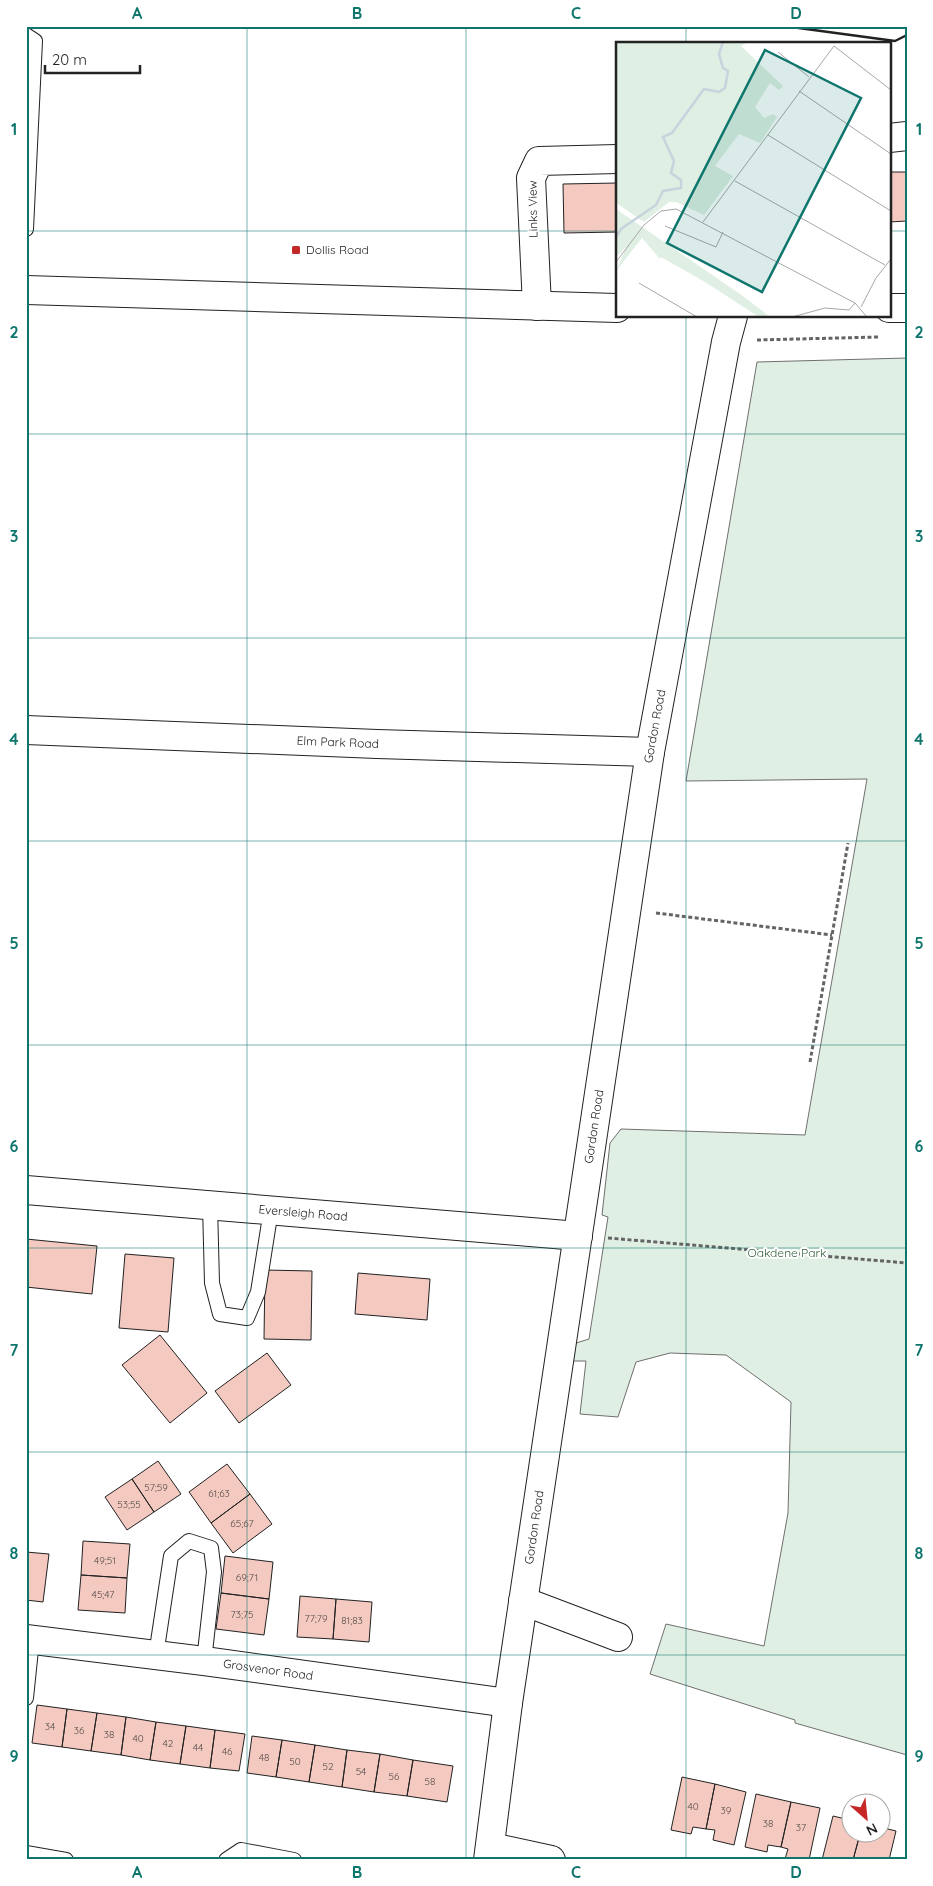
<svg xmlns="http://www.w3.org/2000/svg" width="933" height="1886" viewBox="0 0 933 1886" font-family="Quicksand,sans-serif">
  <rect width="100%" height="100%" fill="#fff"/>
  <!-- green -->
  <path fill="#e0efe3" stroke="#6f6f6f" d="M907,358V1755L795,1723V1720L650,1674L666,1624L764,1646L788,1513L791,1402L726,1355L670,1353L636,1362L618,1417L580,1414L586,1361H570L573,1344L589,1339L608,1217L602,1215L610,1143L621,1129L805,1135L867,779L686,781L757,362Z"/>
  <!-- building -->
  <path fill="#f3c9c0" stroke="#222" d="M889,172H907V221L889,222Z
    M617,183V232L564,233L563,184Z
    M26,1239L97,1246L92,1294L26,1287Z
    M125,1254L174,1258L168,1332L119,1328Z
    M265,1270L312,1271L311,1340L264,1339Z
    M358,1273L430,1279L427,1320L355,1314Z
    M160,1335L207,1393L170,1423L122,1365Z
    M267,1353L291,1385L239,1423L215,1391Z
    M158,1461L181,1494L154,1512L132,1479Z
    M227,1464L250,1494L211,1523L189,1492Z
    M132,1479L154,1512L127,1530L105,1497Z
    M250,1494L272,1524L233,1553L211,1523Z
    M83,1541L130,1544L127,1578L81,1575Z
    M26,1552L49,1554L43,1602L26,1600Z
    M225,1556L273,1562L269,1599L221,1593Z
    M81,1575L127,1578L125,1613L78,1610Z
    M221,1593L269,1599L264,1635L216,1629Z
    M300,1596L336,1599L333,1639L297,1637Z
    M336,1599L372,1602L369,1642L333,1639Z
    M37,1705L67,1709L62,1747L32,1743Z
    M67,1709L97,1713L91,1751L62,1747Z
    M97,1713L126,1717L121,1755L91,1751Z
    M126,1717L156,1722L150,1760L121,1755Z
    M156,1722L186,1726L180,1764L150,1760Z
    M186,1726L215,1730L210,1768L180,1764Z
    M215,1730L245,1734L239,1771L210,1768Z
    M252,1736L282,1740L276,1777L247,1773Z
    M282,1740L315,1745L309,1782L276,1777Z
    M315,1745L347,1750L342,1787L309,1782Z
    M347,1750L380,1754L374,1792L342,1787Z
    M380,1754L413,1760L407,1796L374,1792Z
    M413,1760L453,1766L447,1802L407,1796Z
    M682,1777L715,1784L706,1829L693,1827L691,1834L671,1830Z
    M715,1784L746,1792L734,1845L713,1840L715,1830L706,1829Z
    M756,1794L791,1802L781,1847L768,1845L767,1852L745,1847Z
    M791,1802L820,1808L809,1860L785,1859L788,1849L781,1847Z
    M833,1816L850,1820V1834H860L853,1860H822Z
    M880,1827L896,1831L889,1860H853L860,1834H880Z"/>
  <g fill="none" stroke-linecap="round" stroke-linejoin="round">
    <defs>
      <path id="service" d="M26,35L35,41L26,229
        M210,1205L212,1283L220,1314L247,1318L258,1292L271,1210
        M156,1655L171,1556L189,1541L211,1548L214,1572L204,1661
        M26,1698L32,1640
        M26,1853L66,1860
        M226,1860L241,1850L294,1860"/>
      <g id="minor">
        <path d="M889,138L907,136"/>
        <path d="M537,306L531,178L539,161L617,159"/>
        <path id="s1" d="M26,730L377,744L650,752"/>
        <path id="s2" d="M26,1190L578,1236"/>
        <path d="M523,1601L618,1637"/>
        <path id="s3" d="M26,1639L204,1661L508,1703"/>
        <path d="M491,1847L551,1860"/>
        <path id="s4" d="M488,1860L508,1703L650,752L726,342L733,316"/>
      </g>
      <path id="secondary" d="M26,290L617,308
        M889,308H907"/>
    </defs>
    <!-- service casing -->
    <use href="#service" stroke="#222" stroke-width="16"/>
    <!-- minor casing -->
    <use href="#minor" stroke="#222" stroke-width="30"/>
    <!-- secondary casing -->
    <use href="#secondary" stroke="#222" stroke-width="30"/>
    <!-- path -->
    <path stroke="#646464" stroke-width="3" stroke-dasharray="4 2.5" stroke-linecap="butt" d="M757,340L879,337
      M656,913L832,935
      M810,1062L848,843
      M608,1238L907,1263"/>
    <!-- service -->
    <use href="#service" stroke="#fff" stroke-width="14"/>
    <!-- minor -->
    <use href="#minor" stroke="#fff" stroke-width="28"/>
    <!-- secondary -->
    <use href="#secondary" stroke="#fff" stroke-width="28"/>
    <!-- wall -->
    <path stroke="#222" stroke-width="2.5" d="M784,26L895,41L907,35"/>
  </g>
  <!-- grid -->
  <path fill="none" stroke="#0f766e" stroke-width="1" stroke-opacity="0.55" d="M247,26V1860M466,26V1860M686,26V44M26,231H617M889,231H907M686,316V1860M26,434H907M26,638H907M26,841H907M26,1045H907M26,1248H907M26,1452H907M26,1655H907"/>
  <!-- markers -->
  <rect fill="#c62828" stroke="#fff" stroke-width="2" x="291" y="245" width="10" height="10" rx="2.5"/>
  <g text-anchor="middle" stroke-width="4" stroke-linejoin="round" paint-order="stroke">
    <!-- number labels -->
    <g font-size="10" fill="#564c4a">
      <text x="156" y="1491">57;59</text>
      <text x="219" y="1497">61;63</text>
      <text x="129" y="1508">53;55</text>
      <text x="242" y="1527">65;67</text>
      <text x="105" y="1564">49;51</text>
      <text x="247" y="1581">69;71</text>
      <text x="103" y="1598">45;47</text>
      <text x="242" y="1618">73;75</text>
      <text x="316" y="1622">77;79</text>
      <text x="352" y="1624">81;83</text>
      <text x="50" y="1730">34</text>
      <text x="79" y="1734">36</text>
      <text x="109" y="1738">38</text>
      <text x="138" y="1742">40</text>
      <text x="168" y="1747">42</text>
      <text x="198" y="1751">44</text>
      <text x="227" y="1755">46</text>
      <text x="264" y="1761">48</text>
      <text x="295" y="1765">50</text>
      <text x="328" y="1770">52</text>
      <text x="361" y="1775">54</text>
      <text x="394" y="1780">56</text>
      <text x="430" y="1785">58</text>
      <text x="693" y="1810">40</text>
      <text x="726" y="1814">39</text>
      <text x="768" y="1827">38</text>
      <text x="801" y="1831">37</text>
    </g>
    <!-- street labels -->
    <g font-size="12" fill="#222" stroke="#fff">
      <text transform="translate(533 209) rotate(-91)" y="4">Links View</text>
      <text dy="4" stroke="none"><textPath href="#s4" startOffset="1146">Gordon Road</textPath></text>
      <text dy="4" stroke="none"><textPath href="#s1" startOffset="312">Elm Park Road</textPath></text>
      <text dy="4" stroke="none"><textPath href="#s4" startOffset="741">Gordon Road</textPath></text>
      <text dy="4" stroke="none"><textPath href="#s2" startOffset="278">Eversleigh Road</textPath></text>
      <text dy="4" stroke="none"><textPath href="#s4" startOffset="336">Gordon Road</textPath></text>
      <text dy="4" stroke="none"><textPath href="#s3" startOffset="244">Grosvenor Road</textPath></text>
    </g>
    <!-- poi labels -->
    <g font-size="12" fill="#222" stroke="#fff" text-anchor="start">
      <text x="306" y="254">Dollis Road</text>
    </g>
    <!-- park labels -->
    <g font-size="12" fill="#2f5e38" stroke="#fff">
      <text x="787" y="1257">Oakdene Park</text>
    </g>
  </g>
  <!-- overview -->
  <g transform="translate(616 42)">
    <rect width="275" height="275" fill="#fff"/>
    <path d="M0,0H132L125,4L167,44L163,48L154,41L139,65L148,76L157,72L161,75L144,101L123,92L99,124L117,134L88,173L60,160H53L28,180L0,161ZM0,167L127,254L154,275H143L89,240L45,215L44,217L26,196L0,229L11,204L0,215Z" fill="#e0efe3"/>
    <path fill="none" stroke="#c7d3dd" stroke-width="2.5" d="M0,195L5,187L40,163L47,149L65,146V138L55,131L58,119L47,95L56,91L88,47L103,50L109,46L112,29L107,26L103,12L107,0"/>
    <path fill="none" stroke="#a7a7a7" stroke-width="1" d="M218,4L275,48M162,10L193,35M183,49L275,112M152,93L275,169M119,139L269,223M87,180L218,4M49,184L100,205L107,190M0,220L28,183L45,169L60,167L239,261L251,275M23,241L81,275M245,265L260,236L275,217M176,275L209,266L233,268L239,261"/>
    <path fill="#0f766e" fill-opacity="0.15" stroke="#0f766e" stroke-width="2.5" d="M149,8L245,56L146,250L51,201Z"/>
    <rect width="275" height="275" fill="none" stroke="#222" stroke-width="2.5"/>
  </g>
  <!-- border -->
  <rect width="933" height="1886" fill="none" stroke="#ffffff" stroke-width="55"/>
  <!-- north arrow -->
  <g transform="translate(866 1818) rotate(153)"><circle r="24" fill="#ffffff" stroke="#a7a7a7"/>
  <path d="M0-4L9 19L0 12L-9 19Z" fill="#c62828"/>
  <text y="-8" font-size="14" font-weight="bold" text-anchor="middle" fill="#222222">N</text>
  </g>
  <!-- scale -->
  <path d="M45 65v8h95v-8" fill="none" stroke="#222222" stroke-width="2.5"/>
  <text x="52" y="65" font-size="15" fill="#222222" stroke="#ffffff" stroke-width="4" paint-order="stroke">20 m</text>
  <rect x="28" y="28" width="878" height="1830" fill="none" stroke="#0f766e" stroke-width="2"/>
  <g font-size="16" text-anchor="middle" font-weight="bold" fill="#0f766e">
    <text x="137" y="19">A</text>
    <text x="357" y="19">B</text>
    <text x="576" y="19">C</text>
    <text x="796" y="19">D</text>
    <text x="14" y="135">1</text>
    <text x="919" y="135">1</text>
    <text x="14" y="338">2</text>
    <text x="919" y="338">2</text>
    <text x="14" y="542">3</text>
    <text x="919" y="542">3</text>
    <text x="14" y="745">4</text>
    <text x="919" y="745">4</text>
    <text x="14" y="949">5</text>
    <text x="919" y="949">5</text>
    <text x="14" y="1152">6</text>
    <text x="919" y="1152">6</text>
    <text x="14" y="1356">7</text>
    <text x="919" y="1356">7</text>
    <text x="14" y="1559">8</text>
    <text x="919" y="1559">8</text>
    <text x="14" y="1762">9</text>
    <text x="919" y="1762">9</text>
    <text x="137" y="1878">A</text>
    <text x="357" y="1878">B</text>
    <text x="576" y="1878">C</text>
    <text x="796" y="1878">D</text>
  </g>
</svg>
